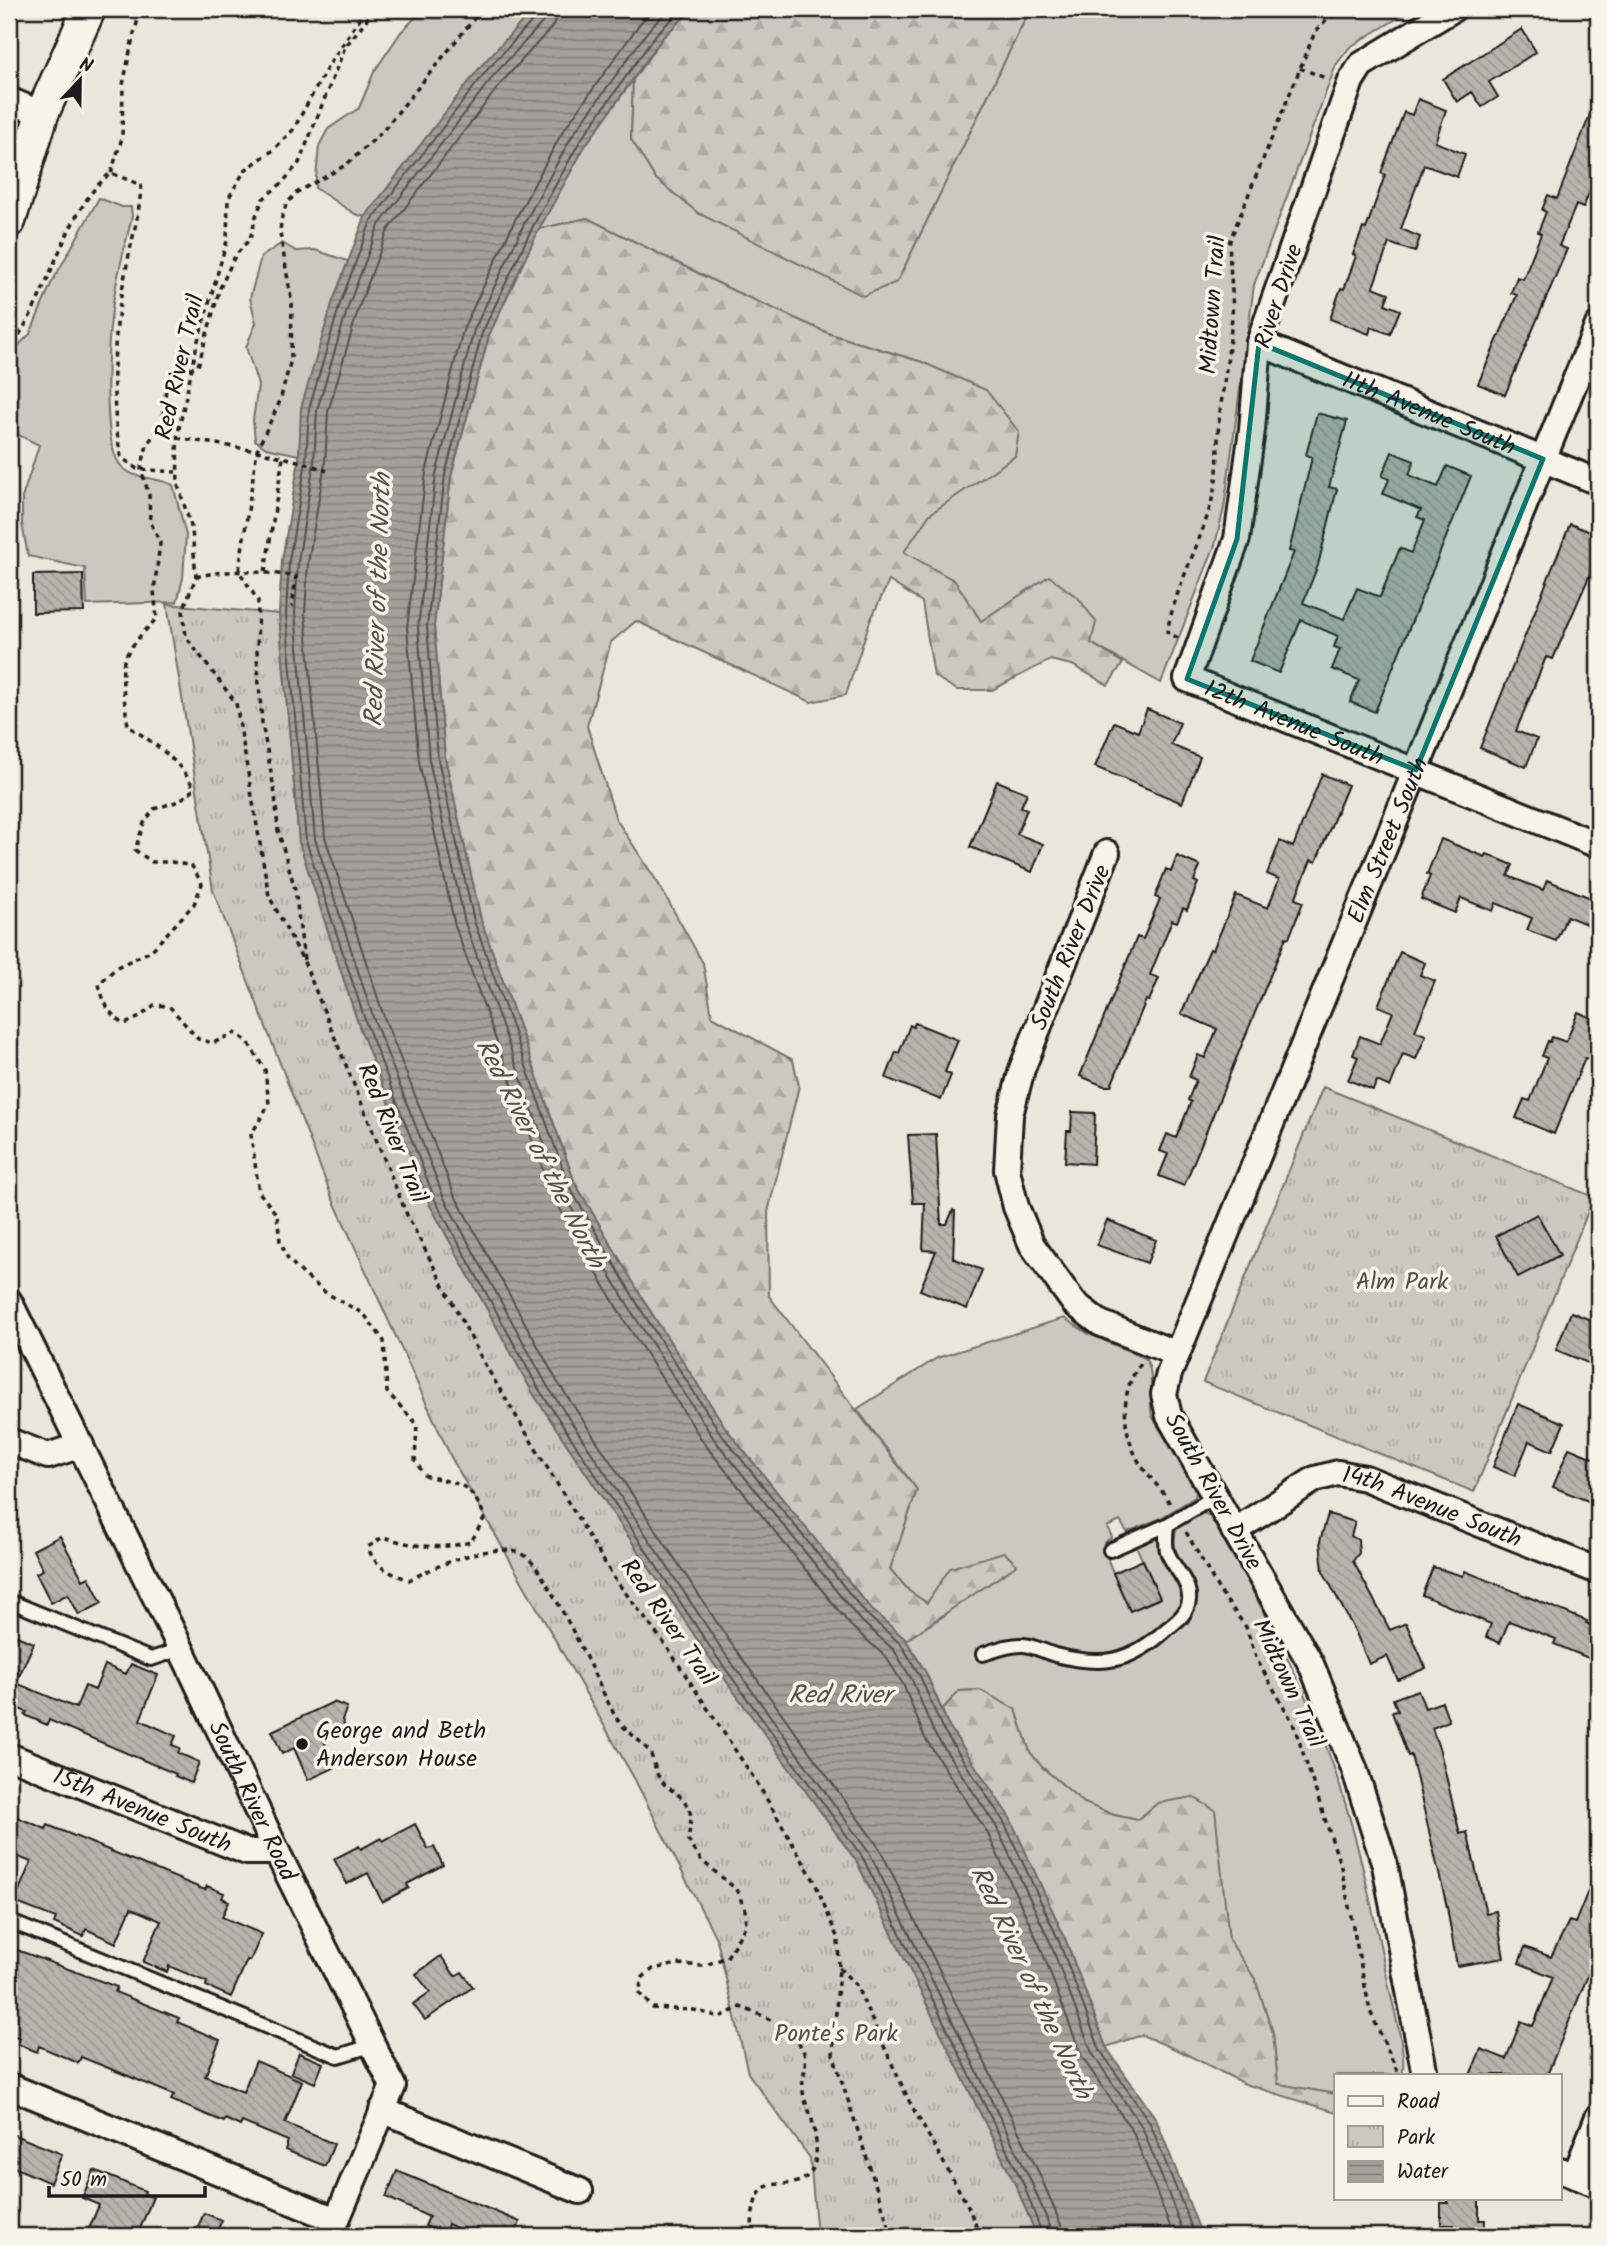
<svg xmlns="http://www.w3.org/2000/svg" width="1607" height="2245" viewBox="0 0 1607 2245" font-family="Kalam,sans-serif">
  <defs>
    <pattern id="forest-firs" width="22" height="20" patternUnits="userSpaceOnUse" patternTransform="scale(1.75)"><rect width="22" height="20" fill="#ccc8c0"/><path d="M5 1l3.5 6h-7zM16 11l3.5 6h-7z" fill="#afaba4"/></pattern>
    <pattern id="park-tufts" width="24" height="20" patternUnits="userSpaceOnUse" patternTransform="scale(1.75)"><rect width="24" height="20" fill="#ccc8c0"/><path d="M3 7l-1-3M5 7V3M7 7l1-3M15 17l-1-3M17 17v-4M19 17l1-3" fill="none" stroke="#afaba4"/></pattern>
    <pattern id="water-rules" width="6" height="5" patternUnits="userSpaceOnUse" patternTransform="scale(1.75)"><rect width="6" height="5" fill="#a3a19a"/><path d="M0 2.5h6" fill="none" stroke="#84827d"/></pattern>
    <pattern id="building-back-hatch" width="6" height="6" patternUnits="userSpaceOnUse" patternTransform="scale(1.75)"><rect width="6" height="6" fill="#b6b4ac"/><path d="M-1 5l2 2M0 0l6 6M5-1l2 2" fill="none" stroke="#9c9a93"/></pattern>
  </defs>
  <rect width="100%" height="100%" fill="#eae6dc"/>
  <filter id="ink" filterUnits="userSpaceOnUse"><feTurbulence type="fractalNoise" baseFrequency=".0143" numOctaves="2"/><feDisplacementMap in="SourceGraphic" scale="14" xChannelSelector="R" yChannelSelector="G"/><feConvolveMatrix kernelMatrix="1 2 1 2 8 2 1 2 1" color-interpolation-filters="sRGB"/></filter>
  <g filter="url(#ink)">
    <!-- green -->
    <path fill="#ccc8c0" stroke="#74726e" stroke-width="2" d="M424,9H534L482,65L365,217L355,214L315,188L319,146L328,129L359,108L374,72L401,32Z
      M1030,9H1413L1350,47L1336,65L1254,285L1224,508L1215,545L1161,683L1091,643L1049,577L981,622L955,581L903,552L929,514L1015,456L922,362L830,334L734,291L587,218L539,229L585,146L633,80L631,139L698,213L731,228L897,282Z
      M99,198L122,207H131L132,216C125,247 116,278 112,310C108,341 100,449 123,468C136,480 158,477 173,485L186,535L183,578L177,602L87,605L85,568L28,556L22,524V498L39,445L9,430L13,421L14,350L30,334L51,284Z
      M282,243L296,251L315,250L348,261L333,301L302,408L299,455L266,448L255,440L253,420L258,385L246,347L256,323L250,298L261,257Z
      M1064,1318L1089,1334L1145,1358C1156,1374 1148,1398 1152,1416L1197,1490L1195,1497L1159,1519L1127,1532L1120,1521L1107,1527L1112,1537L1104,1543L1109,1563L1130,1611L1160,1599L1136,1546L1160,1535C1160,1540 1159,1547 1161,1552C1166,1577 1187,1582 1178,1613L1183,1615L1188,1623C1205,1588 1186,1581 1176,1551C1173,1545 1175,1536 1176,1529L1202,1513L1209,1515C1253,1589 1295,1666 1326,1746C1355,1822 1371,1903 1388,1982C1392,2003 1408,2057 1402,2075H1336V2094L1278,2084L1273,2033L1255,1980L1229,1940L1218,1852L1158,1803L1137,1820L1114,1815L1084,1803L1042,1767L1030,1752L1016,1710L980,1690L959,1691L942,1710L926,1673L906,1640L945,1615L909,1591L890,1569L917,1490L857,1409L937,1358Z"/>
    <!-- forest -->
    <path fill="url(#forest-firs)" stroke="#74726e" stroke-width="2" d="M693,9H1030L897,282L863,296L698,213L655,178L631,139L633,80L663,37Z
      M587,218L734,291L830,334L922,362L986,390L1019,432L1015,456L930,514L904,552L955,581L981,621L1049,576L1079,599L1096,622L1091,643L1123,663L1108,685L1072,665L1050,660L992,690H957L934,676L922,602L889,581L870,621L846,695L811,702L636,621L611,642L587,726L616,819L658,883L703,963L712,1016L793,1060L799,1086L768,1212L769,1296L917,1490L890,1569L909,1591L927,1603L950,1568L1004,1552L1017,1565L906,1640L871,1609L727,1430L647,1306L575,1183L481,920L445,758L434,626L451,477L489,335L539,229Z
      M980,1690L1016,1710L1030,1752L1042,1767L1084,1803L1114,1815L1137,1820L1158,1803L1193,1797L1215,1810L1229,1940L1255,1979L1273,2033L1278,2084L1336,2094V2112L1245,2084L1182,2052L1142,2035L1106,2047L1064,1936L1010,1819L948,1725L942,1710L959,1691Z"/>
    <!-- park -->
    <path fill="url(#park-tufts)" stroke="#74726e" stroke-width="2" d="M167,604L279,614L299,842L359,1026L430,1205L534,1395L709,1657L857,1862L1016,2186L1037,2236H817L810,2158L748,2073L717,1940L634,1778L451,1457L331,1195L213,890Z
      M1323,1087L1594,1197L1474,1492L1203,1382Z"/>
    <!-- water -->
    <path fill="url(#water-rules)" stroke="#6d6c68" stroke-width="2" d="M534,9H693L663,37L585,146L539,229L489,335L451,476L434,626L445,758L481,920L575,1183L647,1306L727,1430L871,1609L906,1640L926,1673L948,1725L1010,1818L1064,1936L1106,2047L1156,2119L1202,2236H1037L1016,2186L857,1862L709,1657L534,1395L430,1205L359,1026L299,842L279,614L282,560L299,460L301,408L333,301L365,217L482,65Z"/>
    <g fill="none" stroke-linecap="round" stroke-linejoin="round">
      <!-- shore -->
      <path stroke="#52514e" stroke-width="2" d="M539,9L537,16L487,70L371,221L340,304L309,409L306,461L289,561L286,614L306,841L366,1023L436,1202L540,1391L714,1653L863,1858L1023,2183L1043,2236
        M547,9L543,22L494,75L379,225L348,307L317,410L314,462L298,562L295,613L315,839L374,1020L444,1198L548,1387L721,1648L870,1854L1030,2179L1051,2229L1052,2236
        M558,9L557,19L551,28L502,82L388,230L358,310L328,412L325,463L308,563L305,613L325,837L384,1017L454,1194L557,1381L730,1642L880,1849L1040,2175L1061,2225L1062,2236
        M655,9L641,22L563,131L516,218L464,327L426,472L407,628L419,762L455,926L552,1195L624,1320L706,1446L851,1626L886,1657L903,1684L925,1738L987,1832L1040,1946L1082,2057L1133,2132L1174,2236
        M670,9L650,28L572,136L525,222L474,330L436,474L418,628L429,760L465,923L561,1190L633,1314L714,1439L859,1619L894,1650L912,1680L934,1733L996,1826L1050,1942L1092,2053L1142,2127L1185,2236
        M683,9L657,33L580,141L533,226L482,333L445,475L427,627L438,759L474,921L569,1186L641,1310L721,1434L866,1614L901,1644L920,1676L942,1728L1004,1822L1058,1939L1100,2050L1150,2123L1195,2236"/>
    </g>
    <!-- building -->
    <path fill="url(#building-back-hatch)" stroke="#1c1c1c" stroke-width="2" d="M1522,29L1536,52L1489,82L1498,97L1482,107L1472,92L1457,102L1443,79Z
      M1598,94V156L1591,174L1596,176L1583,208L1576,205L1559,246L1567,249L1505,395L1478,384L1517,295L1511,293L1517,277L1523,279L1541,234L1538,232L1546,212L1542,210L1548,195L1557,199Z
      M1418,99L1446,110L1435,142L1465,154L1457,177L1424,165L1401,229L1420,237L1415,252L1389,243L1373,287L1389,293L1385,304L1400,310L1390,334L1371,327L1369,334L1330,319L1341,288L1344,289L1356,256L1353,254L1363,228L1366,229L1385,175L1381,173L1404,112L1412,115Z
      M1317,413L1347,421L1329,487L1337,489L1318,565L1303,603L1344,619L1357,588L1380,597L1400,548L1411,553L1425,520L1417,517L1421,510L1383,494L1389,479L1382,476L1392,452L1414,461L1409,475L1438,487L1447,466L1471,476L1375,712L1350,702L1359,680L1332,669L1340,649L1334,647L1338,636L1301,620L1279,673L1250,661L1294,552L1289,551L1309,470L1312,457L1306,455Z
      M1570,524L1598,535V567L1594,565L1553,659L1546,657L1516,731L1537,739L1526,767L1480,748Z
      M83,574L84,612L33,613V575Z
      M1147,709L1180,723L1171,745L1200,757L1182,803L1095,767L1114,722L1138,732Z
      M1322,774L1348,785L1316,862L1311,860L1295,899L1303,902L1289,938L1286,937L1184,1186L1159,1176L1168,1154L1160,1151L1167,1134L1176,1138L1191,1102L1188,1100L1196,1080L1189,1077L1198,1055L1205,1058L1217,1029L1181,1014L1210,949L1213,950L1236,895L1268,908L1279,879L1267,874L1280,841L1293,847Z
      M997,781L1027,793L1021,807L1027,809L1017,834L1043,844L1032,872L970,847Z
      M1441,839L1485,857L1487,854L1513,865L1508,876L1543,890L1547,880L1598,901V929L1567,916L1556,941L1527,930L1532,918L1496,903L1493,911L1461,898L1455,913L1421,899L1430,876L1427,874Z
      M1177,856L1200,866L1194,881L1198,883L1187,910L1183,908L1177,922L1172,920L1150,975L1159,978L1149,1001L1146,1000L1111,1086H1104L1080,1076L1137,937L1143,939L1160,899L1155,897L1166,869L1171,872Z
      M1400,952L1425,963L1420,975L1435,981L1415,1031L1426,1035L1416,1059L1403,1054L1390,1087L1377,1081L1373,1090L1348,1080L1358,1057L1353,1055L1360,1036L1380,1044L1393,1012L1378,1006Z
      M1578,1012L1598,1021V1040L1590,1060L1585,1058L1554,1134L1516,1118L1524,1099L1530,1101L1547,1058L1542,1056L1548,1041L1550,1042L1552,1037L1566,1042Z
      M915,1023L958,1040L945,1072L951,1075L941,1100L886,1078L896,1052L899,1053L910,1025L913,1027Z
      M1072,1112L1095,1113L1093,1164L1065,1162L1067,1131H1071Z
      M936,1134L941,1224H947L953,1210L955,1211L953,1258L982,1270L967,1309L920,1290L936,1251L923,1250L925,1203H913L908,1135Z
      M1537,1214L1560,1255L1518,1277L1496,1236Z
      M1107,1220L1156,1240L1147,1263L1097,1245Z
      M1571,1312L1598,1323V1367L1556,1350Z
      M1518,1404L1564,1423L1552,1451L1529,1441L1515,1476L1493,1467Z
      M1569,1448L1598,1460V1505L1553,1487Z
      M1328,1514L1355,1522L1351,1536L1358,1540L1359,1553L1353,1561L1390,1630L1406,1623L1426,1668L1398,1680L1387,1656L1369,1664L1356,1633L1323,1571L1320,1541Z
      M60,1536L83,1580L89,1577L102,1603L79,1615L68,1594L51,1603L36,1573L43,1570L33,1550Z
      M1143,1560L1160,1598L1130,1611L1113,1573Z
      M1433,1567L1463,1576L1465,1571L1587,1621L1586,1623L1598,1628V1662L1554,1644L1556,1639L1509,1621L1500,1643L1486,1637L1491,1624L1422,1595Z
      M9,1633L34,1643L16,1683L76,1708L85,1686L95,1690L105,1665L126,1674L131,1664L158,1675L140,1720L176,1736L172,1745L180,1748L178,1753L199,1762L191,1783L175,1776L176,1774L49,1720L47,1725L25,1715L27,1712L9,1705Z
      M1418,1690L1425,1708L1442,1702L1449,1721L1432,1728L1440,1751L1460,1834L1467,1832L1486,1913L1496,1911L1504,1958L1457,1966L1447,1907L1411,1755L1408,1756L1392,1712L1398,1711L1393,1699Z
      M333,1702L347,1707L342,1720L346,1729L323,1739L336,1767L308,1780L294,1748L282,1754L272,1731Z
      M9,1814L46,1829L48,1825L205,1890L207,1886L224,1893L222,1898L229,1901L222,1917L262,1934L250,1961L247,1960L231,1997L206,1986L207,1982L169,1966L167,1972L143,1962L161,1921L131,1908L116,1943L86,1929L83,1936L54,1923L56,1918L14,1902L31,1862L9,1853Z
      M415,1824L428,1849L434,1847L443,1865L407,1884L409,1888L382,1902L368,1873L347,1884L334,1859L359,1846L361,1849L381,1838L383,1841Z
      M1598,1866V1936L1593,1948L1598,1951L1547,2075H1470L1481,2049L1506,2059L1521,2021L1533,2026L1553,1977L1519,1963L1525,1947L1551,1957L1569,1921L1575,1923Z
      M9,1947L117,1987L115,1992L179,2018L177,2022L220,2040L205,2076L243,2092L256,2061L302,2081L285,2123L334,2144L325,2166L285,2150L288,2141L242,2122L240,2126L225,2119L224,2122L171,2100L174,2095L121,2073L81,2057L78,2063L39,2046L37,2052L18,2044L20,2038L9,2034Z
      M441,1956L455,1976L462,1972L473,1987L425,2020L413,2004L430,1992L416,1974Z
      M299,2053L323,2063L315,2083L291,2073Z
      M9,2133L62,2154L50,2183L9,2165Z
      M94,2170L145,2191L144,2194L153,2197L137,2236H86L99,2205L82,2198Z
      M397,2171L520,2222L514,2236H474L448,2224L444,2234L425,2226L429,2217L386,2197Z
      M1448,2198H1479V2220H1485L1484,2236H1453L1454,2225H1441V2203H1448Z
      M204,2213L222,2220L215,2236H194Z"/>
    <g fill="none" stroke-linecap="round" stroke-linejoin="round">
      <defs>
        <path id="service" d="M1110,1550L1167,1525
          M9,1601L151,1659L181,1649
          M983,1654C996,1650 1010,1644 1024,1645C1034,1646 1045,1652 1055,1655C1103,1667 1130,1663 1167,1629C1177,1621 1188,1613 1189,1600C1191,1582 1172,1567 1167,1551C1165,1543 1166,1534 1167,1525L1216,1496
          M9,1921L338,2056L374,2045"/>
        <g id="minor">
          <path id="s1" d="M1453,9L1361,65L1351,81L1259,343L1252,430L1237,539L1187,679L1598,845"/>
          <path d="M9,100L42,114"/>
          <path id="s2" d="M1259,343L1598,482"/>
          <path d="M1107,853L1022,1069L1010,1115L1007,1170L1016,1207L1032,1245L1074,1303L1100,1323L1177,1354"/>
          <path id="s3" d="M9,1301L181,1649L277,1852L393,2086L330,2236"/>
          <path d="M9,1441L48,1456L81,1445"/>
          <path id="s4" d="M1234,1531L1315,1479L1338,1473L1365,1478L1598,1571"/>
          <path id="s5" d="M9,1756L247,1852H277"/>
          <path id="s6" d="M1425,2075L1385,1865L1354,1768L1311,1664L1169,1416L1164,1394L1169,1374L1188,1327L1598,325"/>
          <path d="M9,2086L336,2220"/>
          <path d="M382,2110L580,2191"/>
          <path d="M1560,2170L1598,2185"/>
          <path d="M1575,2176L1598,2117"/>
        </g>
        <path id="tertiary" d="M9,221L42,114L89,9"/>
      </defs>
      <!-- service casing -->
      <use href="#service" stroke="#1c1c1c" stroke-width="18"/>
      <!-- minor casing -->
      <use href="#minor" stroke="#1c1c1c" stroke-width="30"/>
      <!-- tertiary casing -->
      <use href="#tertiary" stroke="#1c1c1c" stroke-width="37"/>
      <!-- path -->
      <path stroke="#1c1c1c" stroke-width="3.5" stroke-dasharray="5 5" stroke-linecap="butt" d="M366,9L327,68L293,130L272,151L245,170L228,199L227,241L197,344L177,438L178,485L192,530L196,577L183,610L186,637L236,703L269,896L304,962L407,1215L484,1363L614,1578L667,1647L759,1786L814,1880L838,1939L839,1968L833,2054L892,2236
        M375,9L345,47L299,163L283,182L263,199L256,216L250,239L235,256L220,288L198,366L178,373L167,381L162,422L147,445L141,469L149,495L150,521L160,543L154,591L157,618C146,630 132,643 125,658C119,673 126,710 128,726C153,742 182,762 194,789L179,801L154,809L144,823L135,850L152,862H172L192,866L202,884L194,904L151,951L117,967L99,984C103,1001 109,1016 125,1024L140,1017L154,1005L169,1006L198,1039L213,1043L235,1033L248,1042L265,1070L269,1104L251,1135L259,1192L277,1215L280,1241L288,1259L303,1274L326,1293L364,1314L384,1341L387,1392L417,1424L415,1460L424,1475C461,1486 468,1479 485,1517L471,1542C436,1550 417,1547 383,1537L368,1547C374,1567 390,1573 409,1580C436,1566 495,1539 524,1555C545,1566 600,1688 615,1716C623,1729 638,1738 648,1750C655,1759 654,1771 660,1779C669,1792 681,1791 689,1809C693,1818 689,1831 688,1840L701,1860L736,1889L745,1909L746,1925L727,1957L703,1966L678,1964L653,1969L642,1978L639,1993L653,2008L694,2010L720,2017L740,2007C761,2014 790,2027 802,2048C810,2064 801,2073 803,2090C803,2100 810,2110 812,2120C816,2134 820,2161 810,2173C799,2187 786,2182 771,2185C752,2189 751,2221 753,2236
        M1300,68L1328,79
        M111,173L122,138L123,85L133,37L141,9
        M9,335H19C50,289 68,205 111,173L141,185C140,214 131,241 126,270C113,331 109,395 121,457L137,469L176,472
        M177,438C228,446 278,452 327,471
        M265,572L283,457
        M196,577C229,568 261,572 296,576L292,607
        M1178,638L1167,632C1177,579 1208,533 1216,480C1219,460 1217,440 1219,421C1223,385 1230,350 1232,315C1234,289 1228,266 1230,240L1315,32L1325,21L1344,9
        M304,960L295,889L278,830L275,794L262,723L257,658L258,601L239,571L257,450L280,401L291,359L292,304L280,233L281,220L286,205L296,193L346,165L381,133L482,9
        M1141,1364C1117,1391 1123,1440 1143,1468C1152,1481 1163,1490 1170,1504
        M1186,1532L1220,1592L1246,1627L1257,1660L1293,1723L1341,1867L1370,2011L1399,2075
        M839,1968L856,1985L909,2101L968,2206L980,2236"/>
      <!-- service -->
      <use href="#service" stroke="#f7f3e8" stroke-width="12"/>
      <!-- minor -->
      <use href="#minor" stroke="#f7f3e8" stroke-width="24"/>
      <!-- tertiary -->
      <use href="#tertiary" stroke="#f7f3e8" stroke-width="32"/>
    </g>
  </g>
  <!-- marked area -->
  <path fill="#0f766e" fill-opacity="0.2" stroke="#0f766e" stroke-width="5" stroke-linejoin="round" d="M1259,343L1543,459L1416,770L1187,679L1237,539Z"/>
  <!-- markers -->
  <circle fill="#1c1c1c" stroke="#f7f3e8" stroke-width="2.5" cx="302" cy="1744" r="7"/>
  <g text-anchor="middle" stroke-width="7" stroke-linejoin="round" paint-order="stroke">
    <!-- street labels -->
    <g font-size="24" fill="#1c1c1c" stroke="#f7f3e8">
      <text transform="translate(1278 296) rotate(-72)" y="8">River Drive</text>
      <text transform="translate(1212 305) rotate(-86)" y="8">Midtown Trail</text>
      <text transform="translate(179 367) rotate(-77)" y="8">Red River Trail</text>
      <text dy="8" stroke="none"><textPath href="#s2" startOffset="184">11th Avenue South</textPath></text>
      <text dy="8" stroke="none"><textPath href="#s1" startOffset="866">12th Avenue South</textPath></text>
      <text dy="8" stroke="none"><textPath href="#s6" startOffset="1334">Elm Street South</textPath></text>
      <text transform="translate(1070 947) rotate(-68)" y="8">South River Drive</text>
      <text transform="translate(393 1133) rotate(68)" y="8">Red River Trail</text>
      <text transform="translate(1214 1491) rotate(61)" y="8">South River Drive</text>
      <text dy="8" stroke="none"><textPath href="#s4" startOffset="220">14th Avenue South</textPath></text>
      <text transform="translate(669 1622) rotate(55)" y="8">Red River Trail</text>
      <text transform="translate(1289 1683) rotate(65)" y="8">Midtown Trail</text>
      <text dy="8" stroke="none"><textPath href="#s3" startOffset="556">South River Road</textPath></text>
      <text dy="8" stroke="none"><textPath href="#s5" startOffset="144">15th Avenue South</textPath></text>
    </g>
    <!-- park labels -->
    <g font-size="24" fill="#51504d" stroke="#f7f3e8">
      <text x="1402" y="1289">Alm Park</text>
      <text x="836" y="2041">Ponte's Park</text>
    </g>
    <!-- poi labels -->
    <g font-size="24" fill="#1c1c1c" stroke="#f7f3e8" text-anchor="start">
      <text x="316" y="1738">George and Beth<tspan x="316" dy="28">Anderson House</tspan></text>
    </g>
    <!-- water labels -->
    <g font-size="26" font-style="italic" fill="#52514e" stroke="#f7f3e8">
      <text transform="translate(377 600) rotate(-88)" y="9">Red River of the North</text>
      <text transform="translate(541 1153) rotate(63)" y="9">Red River of the North</text>
      <text x="840" y="1703">Red River</text>
      <text transform="translate(1032 1982) rotate(65)" y="9">Red River of the North</text>
    </g>
  </g>
  <!-- margin -->
  <rect width="1607" height="2245" fill="none" stroke="#f7f3e8" stroke-width="35"/>
  <rect x="18" y="18" width="1572" height="2210" fill="none" stroke="#1c1c1c" stroke-width="2.5" filter="url(#ink)"/>
  <!-- legend -->
  <rect x="1334" y="2074" width="228" height="126" fill="#f7f3e8" stroke="#9f9d96" stroke-width="2"/>
  <rect x="1348" y="2096" width="35" height="10" fill="#f7f3e8" stroke="#9f9d96" stroke-width="2"/>
  <text x="1397" y="2108" font-size="21" fill="#1c1c1c">Road</text>
  <rect x="1348" y="2126" width="35" height="21" fill="url(#park-tufts)" stroke="#9f9d96" stroke-width="2"/>
  <text x="1397" y="2144" font-size="21" fill="#1c1c1c">Park</text>
  <rect x="1348" y="2161" width="35" height="21" fill="url(#water-rules)" stroke="#9f9d96" stroke-width="2"/>
  <text x="1397" y="2178" font-size="21" fill="#1c1c1c">Water</text>
  <!-- north arrow -->
  <g transform="translate(80 80) rotate(22)" stroke="#f7f3e8" stroke-width="5" paint-order="stroke">
  <path d="M0-5L12 26L0 18L-12 26Z" fill="#1c1c1c"/>
  <text y="-10" font-size="19" font-weight="bold" text-anchor="middle" fill="#1c1c1c">N</text>
  </g>
  <!-- scale -->
  <path d="M49 2186v10h156v-10" fill="none" stroke="#1c1c1c" stroke-width="3.5"/>
  <text x="60" y="2186" font-size="21" fill="#1c1c1c" stroke="#f7f3e8" stroke-width="5" paint-order="stroke">50 m</text>
</svg>
